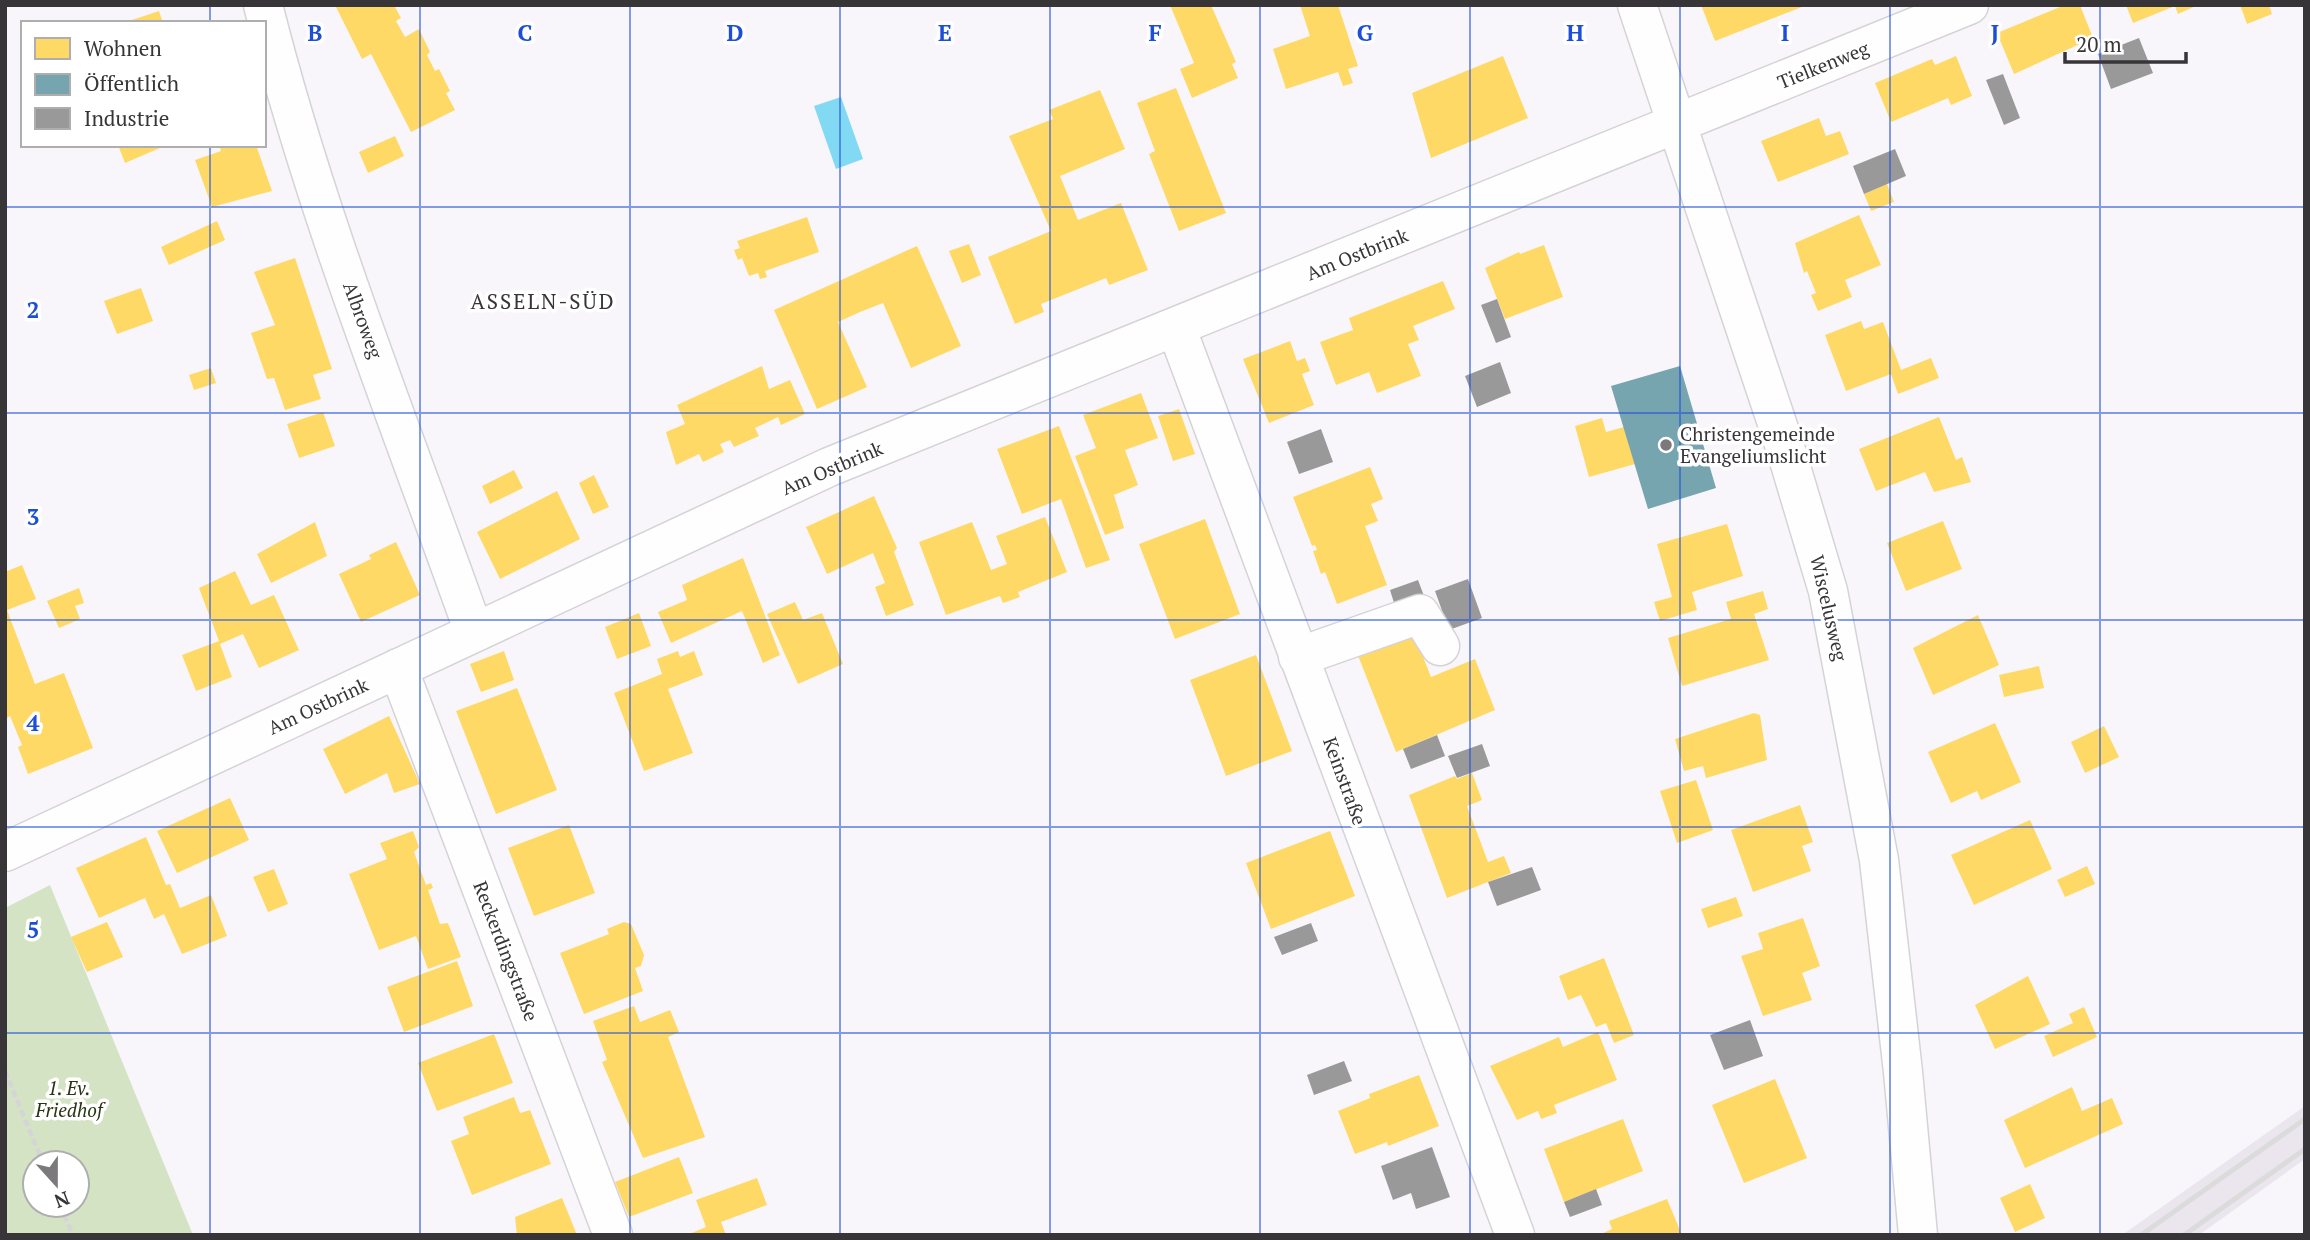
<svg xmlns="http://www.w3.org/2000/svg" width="2310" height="1240" viewBox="0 0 2310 1240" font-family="'PT Serif',serif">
  <rect width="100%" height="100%" fill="#f9f6fb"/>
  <!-- built -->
  <path fill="#ebe5ee" d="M2305,1106V1159L2199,1235H2122Z"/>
  <!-- green -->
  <path fill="#d5e3c5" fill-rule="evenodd" d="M50,885L193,1235H5V908ZM35,1163H77V1205H35Z"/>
  <!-- water -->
  <path fill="#82d9f3" d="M841,97L863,159L836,169L814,106Z"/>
  <!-- homes -->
  <path fill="#ffd966" d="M335,5H394L401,18L396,21L405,37L419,29L430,52L427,55L435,71L439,69L450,91L446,93L455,110L411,132L371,54L362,59Z
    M1170,5H1211L1236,62L1232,64L1238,78L1192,98L1180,69L1194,63Z
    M1300,5H1338L1358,66L1348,69L1353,83L1343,86L1338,72L1286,89L1273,49L1310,36Z
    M1701,5H1807L1715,41Z
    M2065,5H2080L2093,38L2014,74L1997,33Z
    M2126,5H2198L2178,14L2175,6L2133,23Z
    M2240,5H2269L2272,14L2247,24Z
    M159,11L163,23H126V22Z
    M1503,56L1528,118L1431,158L1412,93Z
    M1956,56L1972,96L1951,105L1948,98L1891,122L1875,83L1932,59L1935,65Z
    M1176,88L1226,213L1179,231L1149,154L1155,151L1137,103Z
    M1100,90L1125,149L1060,176L1078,220L1121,203L1148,270L1109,285L1106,278L1041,304L1044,312L1015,324L988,257L1051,231L1009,136L1053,119L1049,110Z
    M1819,118L1826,136L1840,131L1849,154L1778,182L1761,141Z
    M395,136L404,156L368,173L359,152Z
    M118,145H167L125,163Z
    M219,145H256L272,191L212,207L195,160L221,151Z
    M1887,184L1894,202L1871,211L1864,194Z
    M1859,215L1881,265L1845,280L1852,297L1818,311L1811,295L1816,293L1807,271L1804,273L1795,243Z
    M807,217L819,252L765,271L767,277L760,279L758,273L749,276L742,258L738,260L734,250L740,248L737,241Z
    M217,221L225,240L169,265L161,247Z
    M969,244L981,275L962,283L949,251Z
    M1544,245L1563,297L1505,319L1485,268L1519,252L1520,254Z
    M917,246L961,346L911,368L883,303L860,312L838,322L867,387L817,409L774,310Z
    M295,258L332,369L313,375L321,399L285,410L274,378L267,379L251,333L275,325L254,272Z
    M1443,281L1455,309L1413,326L1419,340L1408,344L1421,376L1377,393L1369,372L1336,385L1320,342L1353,330L1349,318Z
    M141,288L153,321L117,334L104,301Z
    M1861,321L1864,329L1883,322L1901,370L1931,358L1939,378L1898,394L1891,374L1846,391L1825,335Z
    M1290,341L1297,361L1305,358L1310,371L1302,374L1314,405L1269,423L1243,359Z
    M762,366L769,389L790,380L805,414L781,425L778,417L755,428L759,436L734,447L730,440L720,444L724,452L703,462L699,454L676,465L666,432L685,424L677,405Z
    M211,368L216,383L194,390L189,375Z
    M1141,393L1158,438L1125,450L1138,485L1114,495L1124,528L1105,535L1075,456L1096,448L1083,415Z
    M1179,409L1195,454L1173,461L1158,416Z
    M323,412L335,446L299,458L287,424Z
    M1939,417L1956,460L1962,457L1971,482L1934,492L1925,472L1876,491L1859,449Z
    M1602,418L1606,432L1624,427L1635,464L1589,477L1575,426Z
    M1059,426L1110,560L1086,568L1061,499L1022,514L997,449Z
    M1370,467L1383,499L1371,504L1378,521L1365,526L1387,585L1337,604L1325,572L1321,574L1313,551L1317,550L1315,545L1312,546L1293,497Z
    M514,470L523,488L490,504L482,486Z
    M594,475L609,507L593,514L579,483Z
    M557,491L580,539L500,579L477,532Z
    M874,496L897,548L894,552L914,605L886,616L875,587L885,583L873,553L827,574L806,527Z
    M1045,517L1067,572L1018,592L1020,597L1003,603L1000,596L946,615L919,542L972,522L991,570L1007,564L996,536Z
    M1205,519L1240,614L1175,639L1139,544Z
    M1943,521L1962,569L1906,591L1887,543Z
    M315,522L327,556L271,583L257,554Z
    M1727,524L1743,576L1692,592L1697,610L1660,621L1654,602L1672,597L1657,544Z
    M396,542L420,595L361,622L339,574L371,559L369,555Z
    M743,558L780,655L763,663L742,611L671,643L658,612L687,600L682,585Z
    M22,565L36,599L7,610L35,684L64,673L93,748L28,774L18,747L22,745L10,716L5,719V572Z
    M235,571L251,605L274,595L299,650L259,668L243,634L220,644L232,677L196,691L182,655L219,641L199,588Z
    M79,588L84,603L75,606L80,619L59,628L47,601Z
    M1763,591L1768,609L1754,614L1769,660L1682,686L1668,638L1731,619L1726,602Z
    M795,602L803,620L822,613L843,664L798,684L767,614Z
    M639,613L651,646L617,659L605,627Z
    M1978,615L1999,665L1933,695L1913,648Z
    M1411,626L1431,677L1475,659L1495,710L1396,752L1355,648Z
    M504,651L514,680L481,692L470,664Z
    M678,651L680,657L694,651L703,675L668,689L693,753L644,771L614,693L662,674L657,659Z
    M1256,655L1292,751L1226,776L1190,680Z
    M2039,666L2044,688L2004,697L1999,675Z
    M517,688L557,790L496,814L456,711Z
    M1754,713L1760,715L1767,760L1706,778L1703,766L1684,771L1675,739Z
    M389,716L420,784L394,793L387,773L345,794L323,749Z
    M1995,723L2021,782L1981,800L1977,791L1951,803L1928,752Z
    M2104,726L2119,757L2085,773L2071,742Z
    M1472,773L1482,800L1467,806L1488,862L1504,856L1511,873L1447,898L1409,795L1455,776L1457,779Z
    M1696,780L1713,830L1677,843L1660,791Z
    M230,798L249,840L177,873L157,831Z
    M1800,805L1813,842L1802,846L1811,871L1753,892L1731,830Z
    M2030,820L2052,869L1974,905L1951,855Z
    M569,825L595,893L534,916L508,848Z
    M413,831L419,847L414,852L426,885L431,883L433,888L428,890L440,924L448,923L461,957L428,969L416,936L379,950L349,874L387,859L380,843Z
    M1330,831L1355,896L1271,929L1246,863Z
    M146,837L166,885L170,884L180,908L211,895L227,936L182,954L164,914L154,919L145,898L99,918L76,868Z
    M2087,866L2095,884L2065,897L2057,880Z
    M274,869L288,904L268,912L253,877Z
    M1736,897L1743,916L1708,928L1701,909Z
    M1803,918L1820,966L1802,973L1812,1000L1763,1016L1741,956L1763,949L1758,933Z
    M107,922L123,957L87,972L71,937Z
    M624,922L631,924L644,955L641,966L635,968L643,991L584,1014L560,953L609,934L607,929Z
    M1604,958L1634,1035L1614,1043L1606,1023L1596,1027L1581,995L1568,1000L1559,976Z
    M457,961L473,1006L404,1032L387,987Z
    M2028,976L2050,1024L1995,1049L1975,1005Z
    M634,1006L640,1022L670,1010L679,1032L668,1037L705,1137L643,1158L602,1062L607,1060L593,1021Z
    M2084,1007L2097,1037L2053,1057L2044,1036L2073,1023L2069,1014Z
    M1598,1032L1617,1080L1554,1105L1557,1113L1541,1119L1538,1111L1517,1120L1490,1066L1559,1037L1563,1047Z
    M494,1034L513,1083L437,1111L418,1063Z
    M1419,1075L1439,1126L1388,1146L1387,1142L1355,1154L1338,1111L1370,1098L1369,1094Z
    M1775,1079L1807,1158L1744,1183L1712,1105Z
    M2072,1087L2082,1111L2112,1098L2123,1124L2025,1168L2004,1120Z
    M514,1097L520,1113L530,1110L551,1164L472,1195L451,1141L469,1134L463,1117Z
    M1623,1119L1643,1171L1564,1202L1544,1149Z
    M679,1157L693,1193L629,1217L615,1182Z
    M757,1178L767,1205L721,1222L726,1235H687L706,1227L696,1200Z
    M2030,1184L2045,1218L2015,1232L2000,1198Z
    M562,1198L577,1235H517L515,1217Z
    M1667,1199L1682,1235H1599L1612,1229L1609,1221Z"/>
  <!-- public -->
  <path fill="#76a5af" d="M1680,366L1716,488L1648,509L1611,386Z"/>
  <!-- industry -->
  <path fill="#999" d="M2139,38L2153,73L2111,89L2098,54Z
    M2003,74L2020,118L2004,125L1986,80Z
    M1895,149L1906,176L1864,194L1853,166Z
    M1497,299L1511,337L1496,343L1481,305Z
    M1500,362L1511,393L1477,407L1465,376Z
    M1321,429L1333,462L1299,474L1287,442Z
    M1468,579L1482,618L1449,630L1435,591Z
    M1418,580L1424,596L1395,606L1390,590Z
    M1437,735L1445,756L1411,769L1403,749Z
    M1482,744L1490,766L1457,778L1448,756Z
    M1532,867L1541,890L1497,906L1488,882Z
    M1311,923L1318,941L1282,955L1274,937Z
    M1750,1020L1763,1056L1724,1070L1710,1035Z
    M1344,1061L1352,1081L1314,1095L1307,1075Z
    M1432,1147L1450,1197L1416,1209L1411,1193L1393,1200L1381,1166Z
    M1596,1189L1602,1205L1570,1217L1564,1202Z"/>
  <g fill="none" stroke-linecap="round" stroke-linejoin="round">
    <defs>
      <path id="minor" d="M263,5C316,217 401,426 474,632
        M1637,5L1785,447L1828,591L1879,860L1903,1072L1918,1235
        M1176,327L1515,1235
        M1298,657L1420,614L1440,646
        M398,668L613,1235
        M5,852L829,467L1969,5"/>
    </defs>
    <!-- minor casing -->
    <use href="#minor" stroke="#d5d3d6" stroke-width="41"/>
    <!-- path -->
    <path stroke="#d5d4d6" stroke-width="4.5" stroke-dasharray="7 3.5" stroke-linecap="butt" d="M5,1071L43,1163
      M60,1205L73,1235"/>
    <!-- minor -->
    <use href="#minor" stroke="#fefefe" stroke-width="38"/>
    <!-- rail -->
    <path stroke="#dbdbdc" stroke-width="5" d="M2141,1235L2305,1119
      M2184,1235L2305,1149"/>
  </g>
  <!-- grid -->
  <path fill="none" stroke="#1d4ed8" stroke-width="2" stroke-opacity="0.55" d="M210,5V23M420,5V1235M630,5V1235M840,5V1235M1050,5V1235M1260,5V1235M1470,5V1235M1680,5V1235M1890,5V1235M2100,5V1235M210,145V1235M5,207H2305M5,413H2305M5,620H2305M5,827H2305M5,1033H2305"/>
  <!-- markers -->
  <circle fill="#7b797c" stroke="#fff" stroke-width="2.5" cx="1666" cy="445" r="7"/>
  <g text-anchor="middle" stroke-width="7" stroke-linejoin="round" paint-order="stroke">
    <!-- street labels -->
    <g font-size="19" fill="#373538" stroke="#fff">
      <text transform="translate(1823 65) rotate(-22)" y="7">Tielkenweg</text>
      <text transform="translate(1357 254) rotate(-22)" y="7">Am Ostbrink</text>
      <text transform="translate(363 320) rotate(70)" y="7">Albroweg</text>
      <text transform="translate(832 468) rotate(-23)" y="7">Am Ostbrink</text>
      <text transform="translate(1829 608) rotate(77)" y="7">Wiscelusweg</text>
      <text transform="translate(318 706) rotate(-25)" y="7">Am Ostbrink</text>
      <text transform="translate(1345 781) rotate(70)" y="7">Keinstraße</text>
      <text transform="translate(506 951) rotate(69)" y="7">Reckerdingstraße</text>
    </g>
    <!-- poi labels -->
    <g font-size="19" fill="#373538" stroke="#fff" text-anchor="start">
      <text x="1680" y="441">Christengemeinde<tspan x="1680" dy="22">Evangeliumslicht</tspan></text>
    </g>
    <!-- park labels -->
    <g font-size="19" font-style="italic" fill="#273612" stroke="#fff">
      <text x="69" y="1095">1. Ev.<tspan x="69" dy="22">Friedhof</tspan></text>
    </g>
    <!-- neighbourhood labels -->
    <g font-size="21" letter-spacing="2" fill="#373538" stroke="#fff">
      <text x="543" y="309">ASSELN-SÜD</text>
    </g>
  </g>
  <g font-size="23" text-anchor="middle" font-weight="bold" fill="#1d4ed8" stroke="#fff" stroke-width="7" stroke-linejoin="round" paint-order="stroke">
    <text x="315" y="41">B</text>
    <text x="525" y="41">C</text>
    <text x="735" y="41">D</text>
    <text x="945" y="41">E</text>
    <text x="1155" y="41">F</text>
    <text x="1365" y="41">G</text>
    <text x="1575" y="41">H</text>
    <text x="1785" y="41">I</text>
    <text x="1995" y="41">J</text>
    <text x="33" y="318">2</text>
    <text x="33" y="525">3</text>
    <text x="33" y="731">4</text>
    <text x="33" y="938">5</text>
  </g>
  <!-- border -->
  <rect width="2310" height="1240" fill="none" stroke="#373538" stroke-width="14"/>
  <!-- legend -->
  <rect x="21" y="21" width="245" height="126" fill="#ffffff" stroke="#afaeaf" stroke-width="2"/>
  <rect x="35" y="38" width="35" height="21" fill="#ffd966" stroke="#afaeaf" stroke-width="2"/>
  <text x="84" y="56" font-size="21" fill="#373538">Wohnen</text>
  <rect x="35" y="74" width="35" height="21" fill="#76a5af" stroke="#afaeaf" stroke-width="2"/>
  <text x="84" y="91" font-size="21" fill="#373538">Öffentlich</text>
  <rect x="35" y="108" width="35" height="21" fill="#999999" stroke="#afaeaf" stroke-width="2"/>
  <text x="84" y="126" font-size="21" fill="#373538">Industrie</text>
  <!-- north arrow -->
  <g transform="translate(56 1184) rotate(159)"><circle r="33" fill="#ffffff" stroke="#afaeaf" stroke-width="2"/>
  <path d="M0-5L12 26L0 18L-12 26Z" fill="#7b797c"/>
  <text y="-10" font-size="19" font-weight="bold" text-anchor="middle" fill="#373538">N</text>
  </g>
  <!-- scale -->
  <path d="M2065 52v10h121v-10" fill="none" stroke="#373538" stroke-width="3.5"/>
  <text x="2076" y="52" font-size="21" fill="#373538" stroke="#ffffff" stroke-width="5" paint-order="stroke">20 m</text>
</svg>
